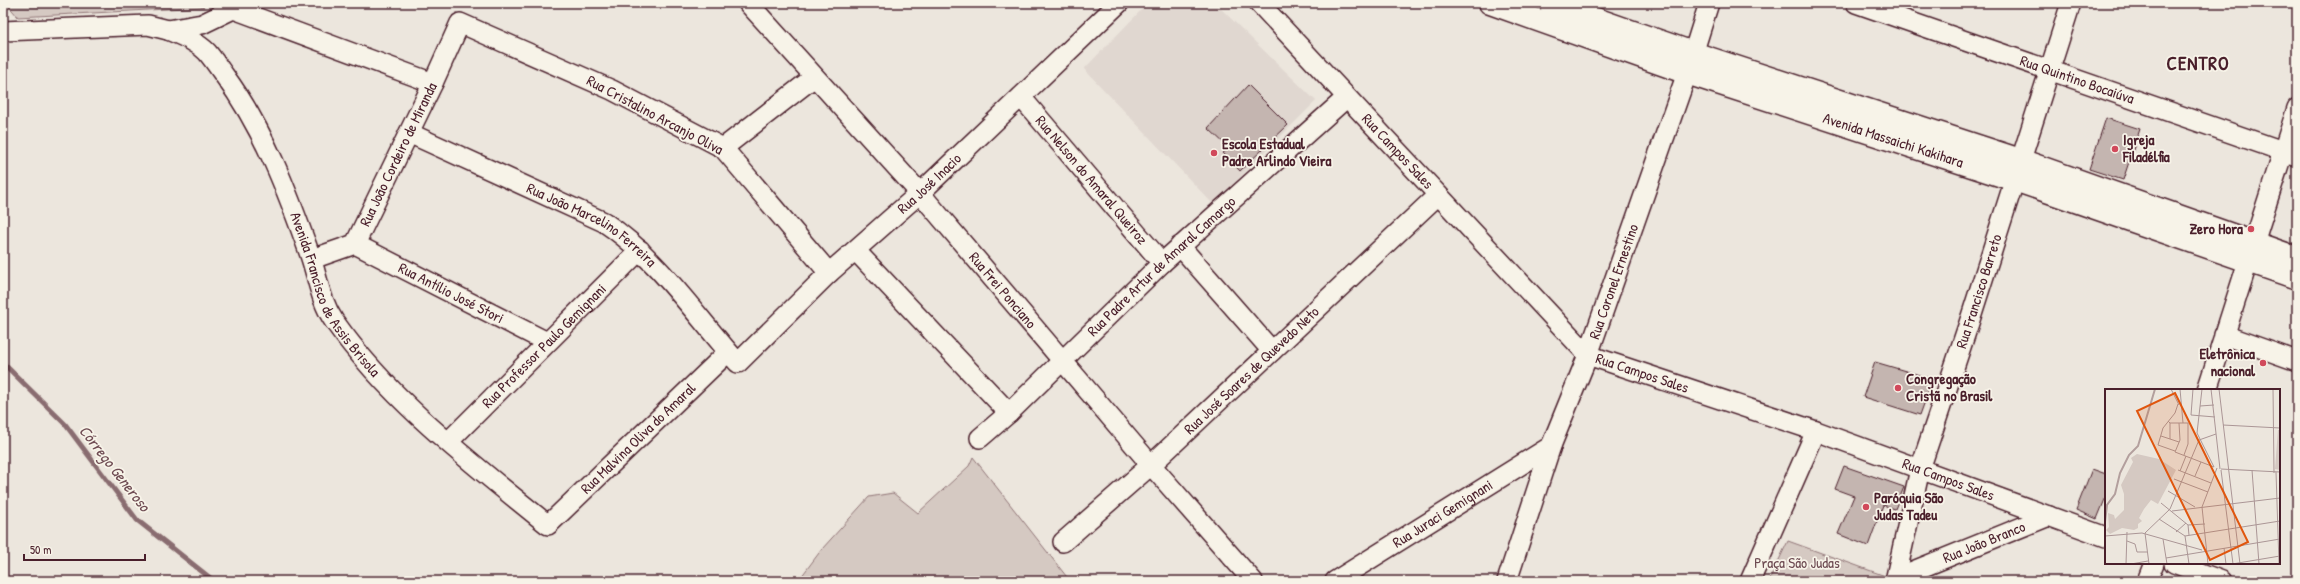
<svg xmlns="http://www.w3.org/2000/svg" width="2300" height="584" viewBox="0 0 2300 584" font-family="'Patrick Hand',sans-serif">
  <rect width="100%" height="100%" fill="#ece6dd"/>
  <filter id="ink" filterUnits="userSpaceOnUse"><feTurbulence type="fractalNoise" baseFrequency=".025" numOctaves="2"/><feDisplacementMap in="SourceGraphic" scale="8" xChannelSelector="R" yChannelSelector="G"/><feConvolveMatrix kernelMatrix="1 2 1 2 8 2 1 2 1" color-interpolation-filters="sRGB"/></filter>
  <g filter="url(#ink)">
    <!-- built -->
    <path fill="#e0d7d0" d="M1148,3H1215L1316,101L1213,204L1084,69Z"/>
    <!-- green -->
    <path fill="#d5c9c2" stroke="#907476" d="M6,3H194L204,7L18,17Z
      M973,457L1070,581H791L801,577L822,549L869,497L893,493L918,513L969,466Z
      M1788,541L1888,577L1887,581H1769Z"/>
    <g fill="none" stroke-linecap="round" stroke-linejoin="round">
      <!-- stream -->
      <path stroke="#896c6f" stroke-width="5" d="M3,363L65,424L137,520L214,581"/>
    </g>
    <!-- building -->
    <path fill="#c4b5b0" stroke="#4a1f2b" d="M1248,85L1288,125L1240,171L1223,153L1229,148L1208,128Z
      M2106,118L2140,129L2123,180L2089,169Z
      M1875,362L1933,379L1920,415L1863,397Z
      M1844,466L1904,487L1895,509L1883,505L1868,546L1838,534L1854,496L1835,489Z
      M2092,469L2106,474V497L2097,519L2076,510Z"/>
    <g fill="none" stroke-linecap="round" stroke-linejoin="round">
      <defs>
        <g id="street">
          <path id="s1" d="M748,3L920,193L1151,465L1253,581"/>
          <path id="s2" d="M1259,3L1588,355L1816,431L2106,537"/>
          <path id="s3" d="M1856,3L2297,156"/>
          <path d="M223,5L433,83"/>
          <path id="s4" d="M168,30C182,36 196,41 207,52C213,59 219,68 224,75C264,129 288,193 310,255C318,278 320,300 334,321C391,402 472,463 548,525L728,352"/>
          <path d="M3,31L148,25L168,30L202,24L233,9"/>
          <path id="s5" d="M1021,97L1162,263"/>
          <path id="s6" d="M409,133L604,222C658,258 695,315 738,363L829,273L920,193L1119,3"/>
          <path d="M723,148L813,78"/>
          <path id="s7" d="M355,244L547,342"/>
          <path d="M1180,246L1272,351"/>
          <path d="M856,251L1009,413"/>
          <path id="s8" d="M312,259L355,244L433,83L460,23L612,90L723,148L829,273"/>
          <path d="M2224,335L2297,361"/>
          <path d="M2207,390L2297,108"/>
          <path id="s9" d="M980,438L1009,413L1162,263L1346,98"/>
          <path id="s10" d="M448,442L640,250"/>
          <path id="s11" d="M1063,542L1151,465L1438,195"/>
          <path d="M2174,563L2222,581"/>
          <path id="s12" d="M1896,578L2049,516"/>
          <path id="s13" d="M1335,581L1551,446"/>
          <path id="s14" d="M1507,581L1551,446L1588,355L1687,73L1709,3"/>
          <path d="M1750,581L1816,431"/>
          <path id="s15" d="M1895,581L1920,469L1969,323L2071,3"/>
          <path d="M2147,581L2154,563"/>
        </g>
        <g id="secondary">
          <path id="s16" d="M1490,3L1687,73L2015,180L2297,278"/>
          <path d="M1550,3L1693,53L2020,160L2297,258"/>
        </g>
      </defs>
      <!-- street casing -->
      <use href="#street" stroke="#4a1f2b" stroke-width="22"/>
      <!-- secondary casing -->
      <use href="#secondary" stroke="#4a1f2b" stroke-width="25"/>
      <!-- street -->
      <use href="#street" stroke="#f7f3e8" stroke-width="19"/>
      <!-- secondary -->
      <use href="#secondary" stroke="#f7f3e8" stroke-width="22"/>
    </g>
  </g>
  <!-- markers -->
  <g fill="#d1495b" stroke="#f7f3e8" stroke-width="1.5">
    <circle cx="2115" cy="149" r="4"/>
    <circle cx="1214" cy="153" r="4"/>
    <circle cx="2251" cy="229" r="4"/>
    <circle cx="2263" cy="363" r="4"/>
    <circle cx="1898" cy="388" r="4"/>
    <circle cx="1866" cy="507" r="4"/>
  </g>
  <g text-anchor="middle" stroke-width="3.5" stroke-linejoin="round" paint-order="stroke">
    <!-- street labels -->
    <g font-size="15" fill="#4a1f2b" stroke="#f7f3e8">
      <text dy="5" stroke="none"><textPath href="#s3" startOffset="234">Rua Quintino Bocaiúva</textPath></text>
      <text transform="translate(655 115) rotate(28)" y="5">Rua Cristalino Arcanjo Oliva</text>
      <text dy="5" stroke="none"><textPath href="#s16" startOffset="426">Avenida Massaichi Kakihara</textPath></text>
      <text dy="5" stroke="none"><textPath href="#s2" startOffset="203">Rua Campos Sales</textPath></text>
      <text dy="5" stroke="none"><textPath href="#s8" startOffset="145">Rua João Cordeiro de Miranda</textPath></text>
      <text dy="5" stroke="none"><textPath href="#s5" startOffset="109">Rua Nelson do Amaral Queiroz</textPath></text>
      <text dy="5" stroke="none"><textPath href="#s6" startOffset="672">Rua José Inacio</textPath></text>
      <text dy="5" stroke="none"><textPath href="#s6" startOffset="205">Rua João Marcelino Ferreira</textPath></text>
      <text dy="5" stroke="none"><textPath href="#s9" startOffset="250">Rua Padre Artur de Amaral Camargo</textPath></text>
      <text dy="5" stroke="none"><textPath href="#s14" startOffset="318">Rua Coronel Ernestino</textPath></text>
      <text dy="5" stroke="none"><textPath href="#s1" startOffset="384">Rua Frei Ponciano</textPath></text>
      <text dy="5" stroke="none"><textPath href="#s15" startOffset="302">Rua Francisco Barreto</textPath></text>
      <text dy="5" stroke="none"><textPath href="#s4" startOffset="321">Avenida Francisco de Assis Brisola</textPath></text>
      <text dy="5" stroke="none"><textPath href="#s7" startOffset="108">Rua Antílio José Stori</textPath></text>
      <text dy="5" stroke="none"><textPath href="#s10" startOffset="136">Rua Professor Paulo Gemignani</textPath></text>
      <text dy="5" stroke="none"><textPath href="#s11" startOffset="255">Rua José Soares de Quevedo Neto</textPath></text>
      <text dy="5" stroke="none"><textPath href="#s2" startOffset="539">Rua Campos Sales</textPath></text>
      <text dy="5" stroke="none"><textPath href="#s4" startOffset="766">Rua Malvina Oliva do Amaral</textPath></text>
      <text dy="5" stroke="none"><textPath href="#s2" startOffset="863">Rua Campos Sales</textPath></text>
      <text dy="5" stroke="none"><textPath href="#s13" startOffset="127">Rua Juraci Gemignani</textPath></text>
      <text dy="5" stroke="none"><textPath href="#s12" startOffset="95">Rua João Branco</textPath></text>
    </g>
    <!-- poi labels -->
    <g font-size="15" font-weight="bold" fill="#4a1f2b" stroke="#f7f3e8" text-anchor="start">
      <text x="2123" y="145">Igreja<tspan x="2123" dy="17">Filadélfia</tspan></text>
      <text x="1222" y="149">Escola Estadual<tspan x="1222" dy="17">Padre Arlindo Vieira</tspan></text>
      <text x="2243" y="234" text-anchor="end">Zero Hora</text>
      <text x="2255" y="359" text-anchor="end">Eletrônica<tspan x="2255" dy="17">nacional</tspan></text>
      <text x="1906" y="384">Congregação<tspan x="1906" dy="17">Cristã no Brasil</tspan></text>
      <text x="1874" y="503">Paróquia São<tspan x="1874" dy="17">Judas Tadeu</tspan></text>
    </g>
    <!-- park labels -->
    <g font-size="15" fill="#6d4a51" stroke="#f7f3e8">
      <text x="1797" y="568">Praça São Judas</text>
    </g>
    <!-- water labels -->
    <g font-size="16" font-style="italic" fill="#6f4c53" stroke="#f7f3e8">
      <text transform="translate(115 468) rotate(52)" y="6">Córrego Generoso</text>
    </g>
    <!-- district labels -->
    <g font-size="19" font-weight="bold" letter-spacing="1" fill="#4a1f2b" stroke="#f7f3e8">
      <text x="2198" y="70">CENTRO</text>
    </g>
  </g>
  <!-- overview -->
  <g transform="translate(2105 389)">
    <rect width="175" height="175" fill="#ece6dd"/>
    <path d="M173,41H175V81L170,80ZM32,65L54,70L71,81L53,115L46,111L39,120L34,129L37,132L33,135V139L29,141L17,139L5,145L1,141L4,138L3,124L9,126L10,130L19,121V105L16,96L28,73L26,69Z" fill="#d5c9c2"/>
    <path fill="none" stroke="#b39f9d" stroke-width="2" d="M0,133L2,116L10,105L15,84L24,66L33,57L50,0"/>
    <path fill="none" stroke="#ab9696" stroke-width="1" d="M66,0L74,16M75,0L78,34M88,0L86,26L110,28M97,0L92,44L109,78M106,0L115,80M114,0L135,175M168,0L169,84M95,17L109,16M63,32L65,34H83V55L79,66M74,34L75,51L70,63L109,78M118,36L175,39M56,47L74,53M65,50V34M94,51L111,45M70,62L53,56L58,39L70,24L73,15M116,80L175,83M73,81L106,94M116,81L128,175M147,81L154,175M75,82L81,67M171,83L174,175M90,87L96,73M69,90L103,103M63,102L90,118M56,114L83,136L84,146M67,122L175,109M54,130L80,147L175,132M83,136L100,135M71,143L81,134M0,147L37,144L97,161M80,147L84,175M58,150L62,175M22,152L30,155L32,163H42M119,159L121,175M61,169L175,150M21,175L22,143M26,175L43,172M44,175L40,144L65,120L94,51M103,175L97,118L112,79M127,175L175,167"/>
    <path fill="#e0560e" fill-opacity="0.15" stroke="#e0560e" stroke-width="2" d="M70,4L143,153L105,171L32,22Z"/>
    <rect width="175" height="175" fill="none" stroke="#4a1f2b" stroke-width="2"/>
  </g>
  <!-- margin -->
  <rect width="2300" height="584" fill="none" stroke="#f7f3e8" stroke-width="16"/>
  <rect x="8" y="8" width="2284" height="568" fill="none" stroke="#4a1f2b" stroke-width="1.5" filter="url(#ink)"/>
  <!-- scale -->
  <path d="M24 554v6h121v-6" fill="none" stroke="#4a1f2b" stroke-width="2"/>
  <text x="30" y="554" font-size="12" fill="#4a1f2b" stroke="#f7f3e8" stroke-width="3" paint-order="stroke">50 m</text>
</svg>
